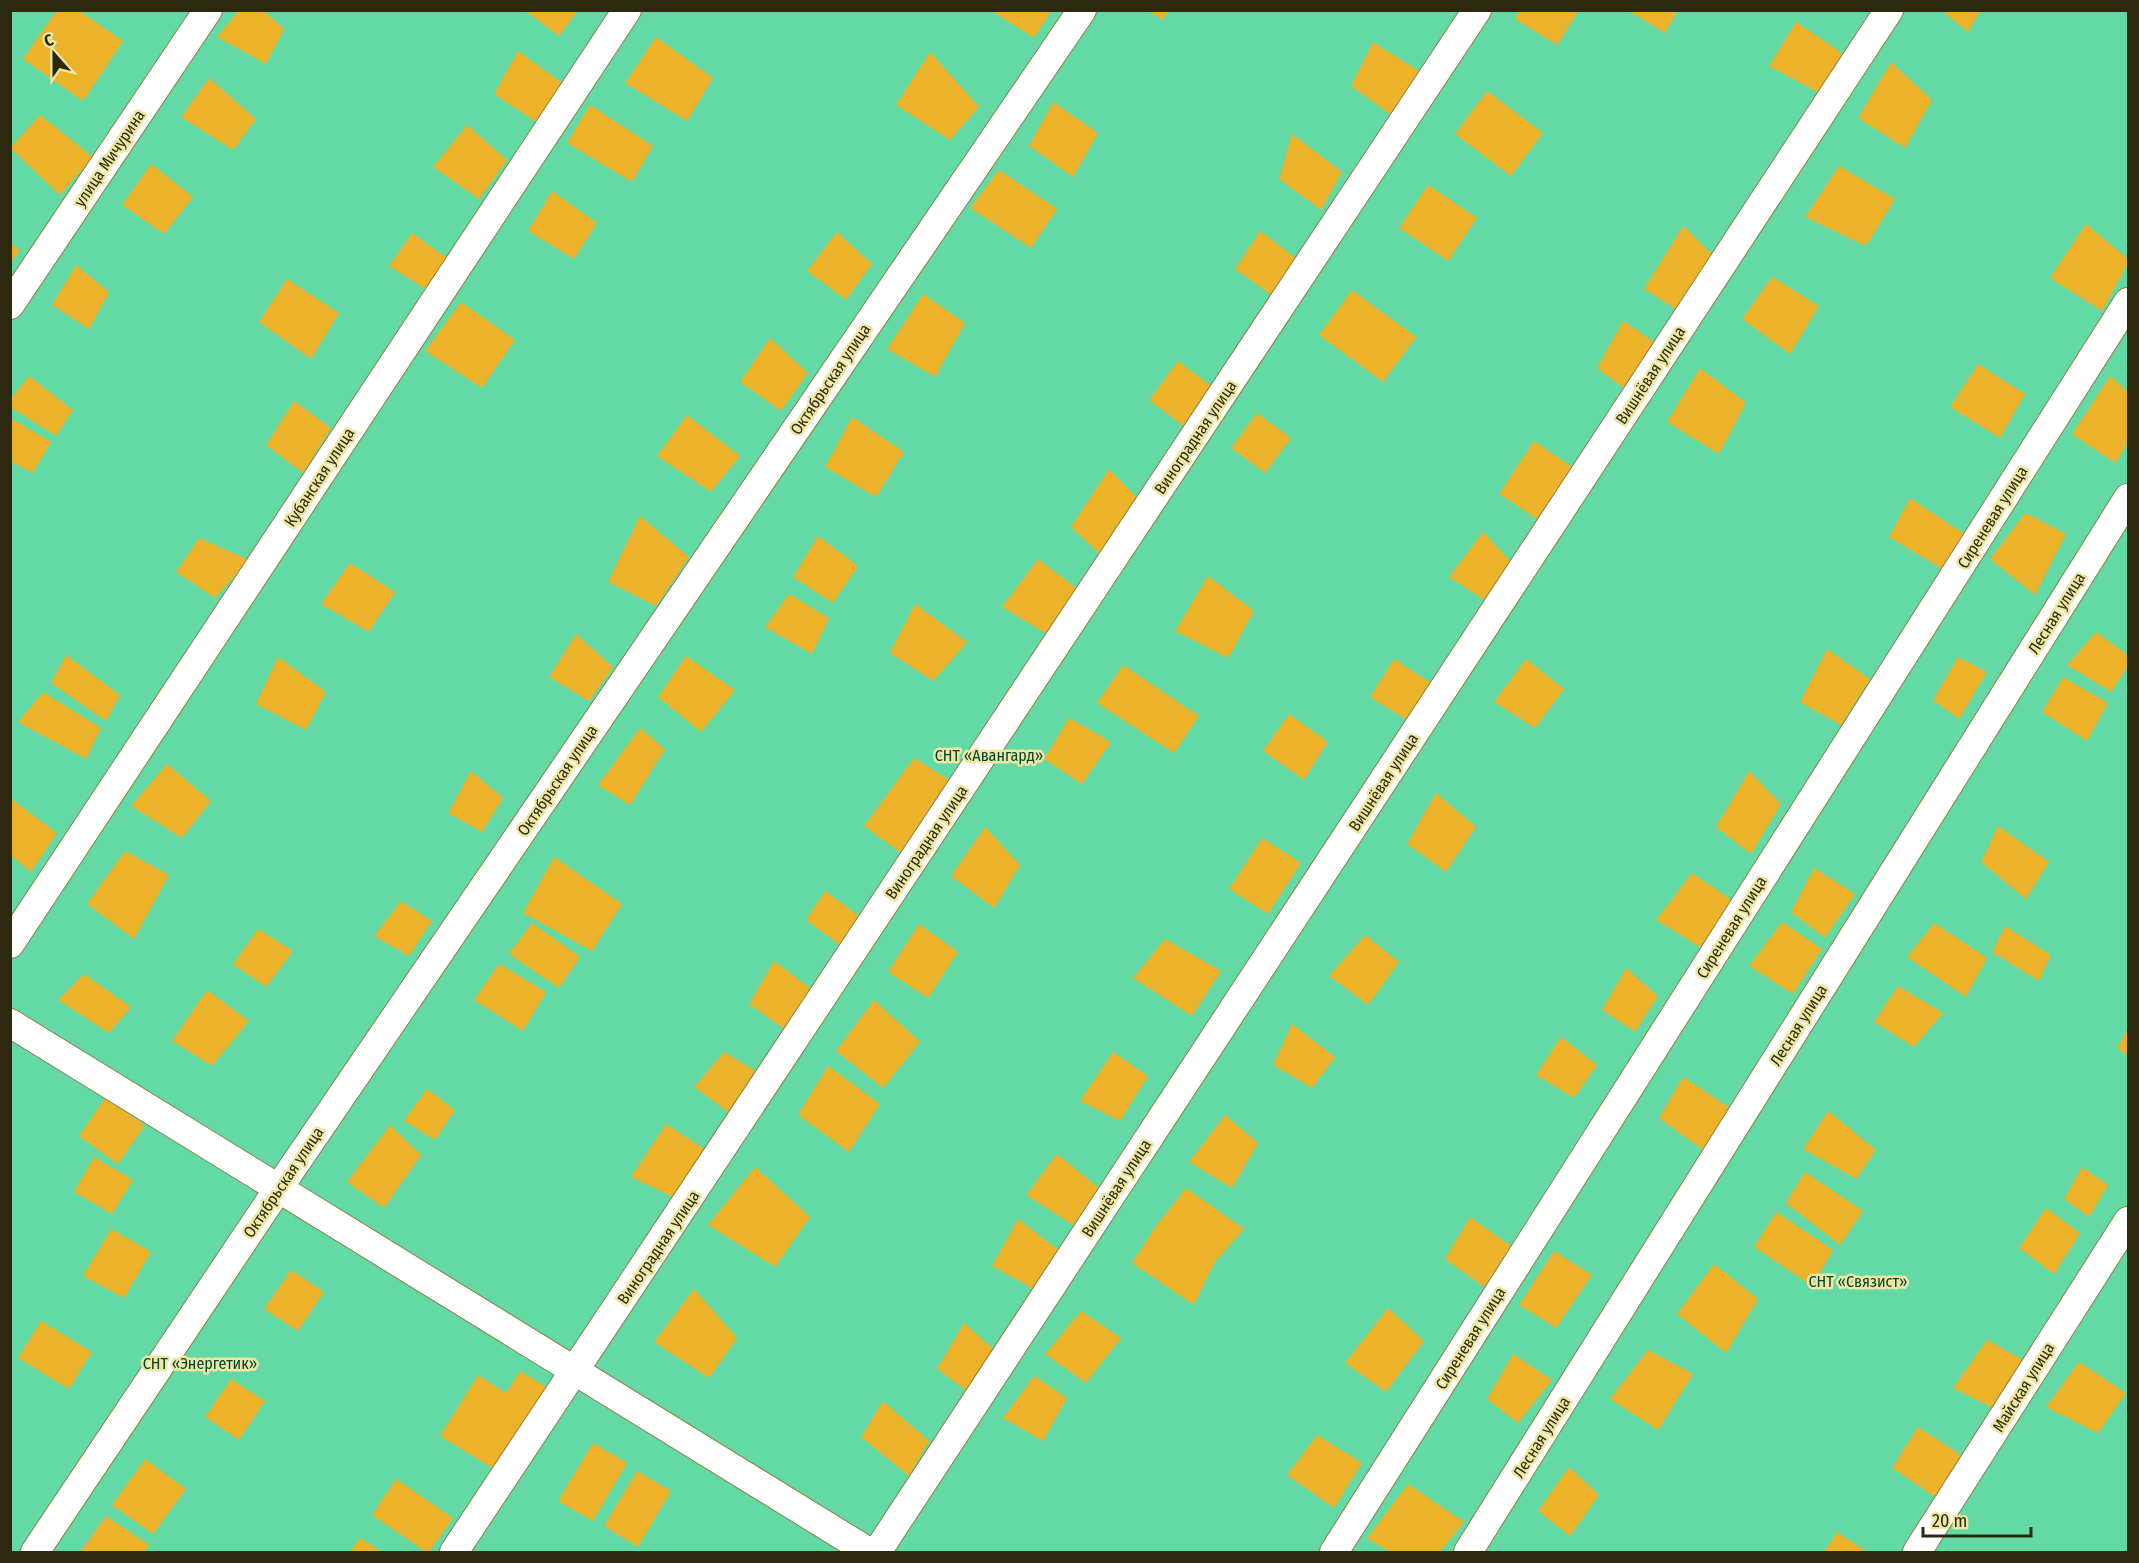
<svg xmlns="http://www.w3.org/2000/svg" width="2139" height="1563" viewBox="0 0 2139 1563" font-family="'Fira Sans Condensed',sans-serif">
  <rect width="100%" height="100%" fill="#e1da97"/>
  <!-- green -->
  <path fill="#63d9a6" d="M11,11H2128V1552H11Z"/>
  <!-- building -->
  <path fill="#ecb229" d="M57,10H78L123,41L83,101L23,59Z
    M239,10H263L284,29L266,64L217,37Z
    M524,10H578L559,36Z
    M990,10H1052L1034,38Z
    M1147,10H1168L1163,20Z
    M1520,10H1579L1557,45L1515,19Z
    M1627,10H1678L1665,33Z
    M1941,10H1981L1968,32Z
    M1796,22L1842,53L1819,93L1769,66Z
    M656,37L713,78L687,121L625,83Z
    M1373,42L1425,75L1395,118L1351,86Z
    M518,51L562,83L536,122L494,94Z
    M930,52L979,107L950,140L896,105Z
    M1891,62L1932,100L1905,148L1858,118Z
    M209,78L256,119L233,150L181,117Z
    M1487,91L1543,133L1511,176L1455,134Z
    M1053,102L1098,133L1073,177L1029,146Z
    M590,105L653,146L632,182L567,143Z
    M40,115L93,157L60,195L10,148Z
    M467,125L507,160L479,199L433,167Z
    M1292,134L1342,172L1321,210L1279,179Z
    M151,164L193,197L164,234L122,205Z
    M1839,166L1895,199L1866,246L1805,217Z
    M999,170L1057,209L1031,248L970,208Z
    M1428,185L1477,218L1448,261L1399,228Z
    M552,191L597,223L574,259L528,231Z
    M2086,224L2128,259V263L2102,311L2050,278Z
    M1683,226L1720,262L1685,315L1644,289Z
    M1260,231L1297,259L1275,298L1235,269Z
    M837,232L872,264L846,300L807,271Z
    M412,233L447,258L427,290L389,266Z
    M10,242L20,251L10,263Z
    M76,265L109,292L89,329L52,305Z
    M1772,277L1819,306L1790,354L1742,319Z
    M287,279L339,313L311,359L259,322Z
    M1352,290L1416,337L1383,382L1319,335Z
    M923,294L965,323L935,377L887,349Z
    M461,302L515,340L482,388L425,351Z
    M1623,321L1663,348L1633,395L1597,368Z
    M770,338L808,373L781,411L740,382Z
    M1178,361L1215,389L1186,428L1149,400Z
    M1978,364L2025,394L2000,438L1950,407Z
    M1700,368L1746,403L1719,454L1667,422Z
    M29,376L73,410L56,436L10,407V400Z
    M2110,376L2128,392V443L2115,463L2072,434Z
    M294,401L331,428L303,473L266,445Z
    M1257,413L1291,438L1265,473L1231,448Z
    M687,415L740,456L711,492L657,456Z
    M852,417L904,452L876,497L825,467Z
    M10,418L51,442L33,473L10,461Z
    M1534,441L1572,467L1537,519L1499,494Z
    M1109,469L1141,502L1103,557L1071,527Z
    M1910,498L1966,535L1944,570L1889,537Z
    M2025,513L2066,534L2035,595L1990,559Z
    M640,516L689,557L656,606L608,582Z
    M1483,532L1517,568L1492,605L1449,577Z
    M818,536L858,566L833,603L793,577Z
    M199,538L249,560L215,598L176,572Z
    M1038,559L1084,594L1052,637L1002,607Z
    M350,563L395,592L369,632L321,604Z
    M1208,576L1254,611L1228,658L1175,631Z
    M789,594L829,618L812,654L765,627Z
    M915,604L967,642L933,681L890,653Z
    M2096,632L2128,655V666L2111,692L2067,665Z
    M576,634L613,667L589,701L549,677Z
    M1827,649L1870,679L1841,725L1800,702Z
    M66,655L120,695L106,721L51,683Z
    M686,656L735,690L701,732L658,697Z
    M278,657L326,692L306,730L256,704Z
    M1958,657L1987,672L1959,719L1933,700Z
    M1394,659L1434,685L1410,722L1370,697Z
    M1526,659L1564,689L1535,728L1494,702Z
    M1123,665L1199,716L1174,753L1097,703Z
    M2063,677L2108,703L2087,741L2042,712Z
    M43,692L101,728L86,759L18,722Z
    M1289,714L1328,742L1304,780L1263,751Z
    M1069,718L1111,742L1082,784L1044,759Z
    M640,728L665,749L630,805L598,785Z
    M914,758L951,781L905,856L864,826Z
    M167,764L211,801L182,838L131,806Z
    M471,771L503,798L482,832L448,813Z
    M1749,771L1781,804L1751,854L1716,827Z
    M1436,793L1476,827L1446,872L1407,844Z
    M10,798L57,833L31,872L10,855Z
    M1998,826L2049,862L2026,899L1981,862Z
    M985,827L1020,865L994,908L951,876Z
    M1262,838L1301,863L1268,914L1229,889Z
    M125,851L169,875L134,939L87,904Z
    M554,857L622,904L592,951L523,913Z
    M1814,868L1855,894L1825,938L1791,912Z
    M1692,873L1733,901L1700,947L1656,920Z
    M825,891L869,923L849,952L806,920Z
    M401,901L432,921L409,956L374,936Z
    M1782,922L1822,949L1793,994L1749,966Z
    M532,923L580,957L559,988L509,954Z
    M1934,923L1987,958L1966,997L1907,957Z
    M919,924L958,952L928,998L888,972Z
    M2005,926L2051,955L2039,981L1992,952Z
    M258,929L293,951L266,987L233,964Z
    M1365,935L1399,962L1368,1005L1329,976Z
    M1165,939L1221,971L1192,1016L1133,978Z
    M774,961L822,997L794,1036L749,1004Z
    M499,964L546,992L523,1031L474,1000Z
    M1626,968L1658,996L1635,1032L1602,1010Z
    M84,974L131,1007L109,1033L58,1000Z
    M1898,986L1943,1013L1914,1047L1874,1022Z
    M207,990L249,1021L212,1066L172,1041Z
    M874,1000L920,1042L883,1088L836,1051Z
    M1292,1024L1335,1057L1312,1088L1273,1065Z
    M2128,1029V1056L2117,1048Z
    M1561,1037L1597,1065L1574,1098L1536,1075Z
    M724,1052L767,1078L738,1119L694,1087Z
    M1113,1052L1148,1076L1120,1121L1080,1101Z
    M828,1066L880,1104L849,1152L798,1115Z
    M1683,1077L1730,1108L1703,1150L1659,1118Z
    M427,1089L455,1110L435,1140L404,1121Z
    M105,1098L145,1125L118,1164L79,1136Z
    M1828,1111L1876,1150L1856,1179L1803,1149Z
    M1225,1115L1258,1143L1232,1188L1189,1162Z
    M666,1124L715,1156L679,1200L631,1177Z
    M390,1125L421,1155L384,1208L347,1182Z
    M1057,1154L1099,1188L1073,1225L1026,1195Z
    M94,1157L133,1180L112,1214L74,1192Z
    M755,1167L810,1217L775,1267L708,1225Z
    M2082,1167L2108,1185L2089,1217L2064,1199Z
    M1805,1172L1863,1211L1840,1245L1786,1203Z
    M1186,1188L1244,1229L1214,1263L1194,1305L1132,1263L1156,1226Z
    M2046,1208L2080,1233L2054,1274L2019,1248Z
    M1776,1212L1833,1250L1812,1286L1754,1247Z
    M1470,1217L1511,1246L1484,1287L1445,1259Z
    M1018,1219L1065,1255L1039,1292L992,1266Z
    M111,1229L151,1252L124,1298L83,1276Z
    M1554,1251L1592,1275L1556,1328L1519,1305Z
    M1714,1264L1758,1299L1726,1353L1677,1314Z
    M291,1270L324,1292L298,1331L264,1309Z
    M694,1289L737,1338L709,1378L654,1342Z
    M1388,1308L1424,1341L1386,1392L1345,1363Z
    M1081,1311L1121,1338L1086,1383L1045,1354Z
    M41,1321L92,1352L69,1389L18,1358Z
    M964,1323L999,1354L971,1394L937,1369Z
    M1987,1340L2030,1364L1999,1411L1953,1388Z
    M1648,1350L1693,1374L1658,1430L1610,1399Z
    M1513,1354L1552,1380L1518,1423L1487,1399Z
    M2079,1362L2126,1393L2098,1433L2046,1407Z
    M520,1371L548,1388L497,1471L440,1436L478,1375L506,1393Z
    M1034,1376L1067,1398L1043,1441L1003,1418Z
    M231,1379L265,1401L239,1440L205,1417Z
    M883,1401L929,1441L909,1476L861,1437Z
    M1918,1427L1964,1457L1937,1498L1892,1468Z
    M1317,1435L1362,1463L1334,1508L1287,1475Z
    M593,1443L627,1463L593,1521L558,1501Z
    M145,1459L186,1489L153,1534L112,1505Z
    M1569,1467L1599,1495L1570,1536L1538,1511Z
    M637,1471L671,1491L638,1547L604,1526Z
    M396,1479L453,1518L429,1552H426L372,1515Z
    M1408,1484L1464,1522L1440,1552H1390L1367,1538Z
    M106,1516L149,1545L144,1552H80Z
    M1837,1532L1867,1552H1824Z
    M360,1538L382,1552H350Z"/>
  <g fill="none" stroke-linecap="round" stroke-linejoin="round">
    <defs>
      <path id="minor" d="M10,305L208,10
        M10,944L627,10
        M10,1023L869,1552
        M35,1552L278,1189L1082,10
        M454,1552L1477,10
        M877,1552L1889,10
        M1334,1552L2128,302
        M1468,1552L2128,498
        M1917,1552L2128,1221"/>
    </defs>
    <!-- minor casing -->
    <use href="#minor" stroke="#898241" stroke-width="30"/>
    <!-- minor -->
    <use href="#minor" stroke="#fff" stroke-width="28"/>
  </g>
  <g text-anchor="middle" stroke-width="5" stroke-linejoin="round" paint-order="stroke">
    <!-- street labels -->
    <g font-size="16" fill="#2c290e" stroke="#eee7a4">
      <text transform="translate(109 158) rotate(-56)" y="6">улица Мичурина</text>
      <text transform="translate(1650 375) rotate(-57)" y="6">Вишнёвая улица</text>
      <text transform="translate(830 379) rotate(-56)" y="6">Октябрьская улица</text>
      <text transform="translate(1195 437) rotate(-56)" y="6">Виноградная улица</text>
      <text transform="translate(319 477) rotate(-57)" y="6">Кубанская улица</text>
      <text transform="translate(1992 517) rotate(-58)" y="6">Сиреневая улица</text>
      <text transform="translate(2056 613) rotate(-58)" y="6">Лесная улица</text>
      <text transform="translate(557 780) rotate(-56)" y="6">Октябрьская улица</text>
      <text transform="translate(1383 782) rotate(-57)" y="6">Вишнёвая улица</text>
      <text transform="translate(926 842) rotate(-56)" y="6">Виноградная улица</text>
      <text transform="translate(1731 927) rotate(-58)" y="6">Сиреневая улица</text>
      <text transform="translate(1798 1025) rotate(-58)" y="6">Лесная улица</text>
      <text transform="translate(283 1182) rotate(-56)" y="6">Октябрьская улица</text>
      <text transform="translate(1116 1188) rotate(-57)" y="6">Вишнёвая улица</text>
      <text transform="translate(658 1247) rotate(-56)" y="6">Виноградная улица</text>
      <text transform="translate(1470 1338) rotate(-58)" y="6">Сиреневая улица</text>
      <text transform="translate(2023 1387) rotate(-58)" y="6">Майская улица</text>
      <text transform="translate(1541 1437) rotate(-58)" y="6">Лесная улица</text>
    </g>
    <!-- park labels -->
    <g font-size="16" fill="#03452f" stroke="#eee7a4">
      <text x="989" y="761">СНТ «Авангард»</text>
      <text x="1858" y="1287">СНТ «Связист»</text>
      <text x="200" y="1369">СНТ «Энергетик»</text>
    </g>
  </g>
  <!-- border -->
  <rect width="2139" height="1563" fill="none" stroke="#2c290e" stroke-width="24"/>
  <!-- north arrow -->
  <g transform="translate(54 54) rotate(339)" stroke="#eee7a4" stroke-width="4.5" paint-order="stroke">
  <path d="M0-4.5L10 22L0 15L-10 22Z" fill="#2c290e"/>
  <text y="-9" font-size="16" font-weight="bold" text-anchor="middle" fill="#2c290e">С</text>
  </g>
  <!-- scale -->
  <path d="M1923 1527v9h108v-9" fill="none" stroke="#2c290e" stroke-width="3"/>
  <text x="1932" y="1527" font-size="18" fill="#2c290e" stroke="#eee7a4" stroke-width="4.5" paint-order="stroke">20 m</text>
</svg>
